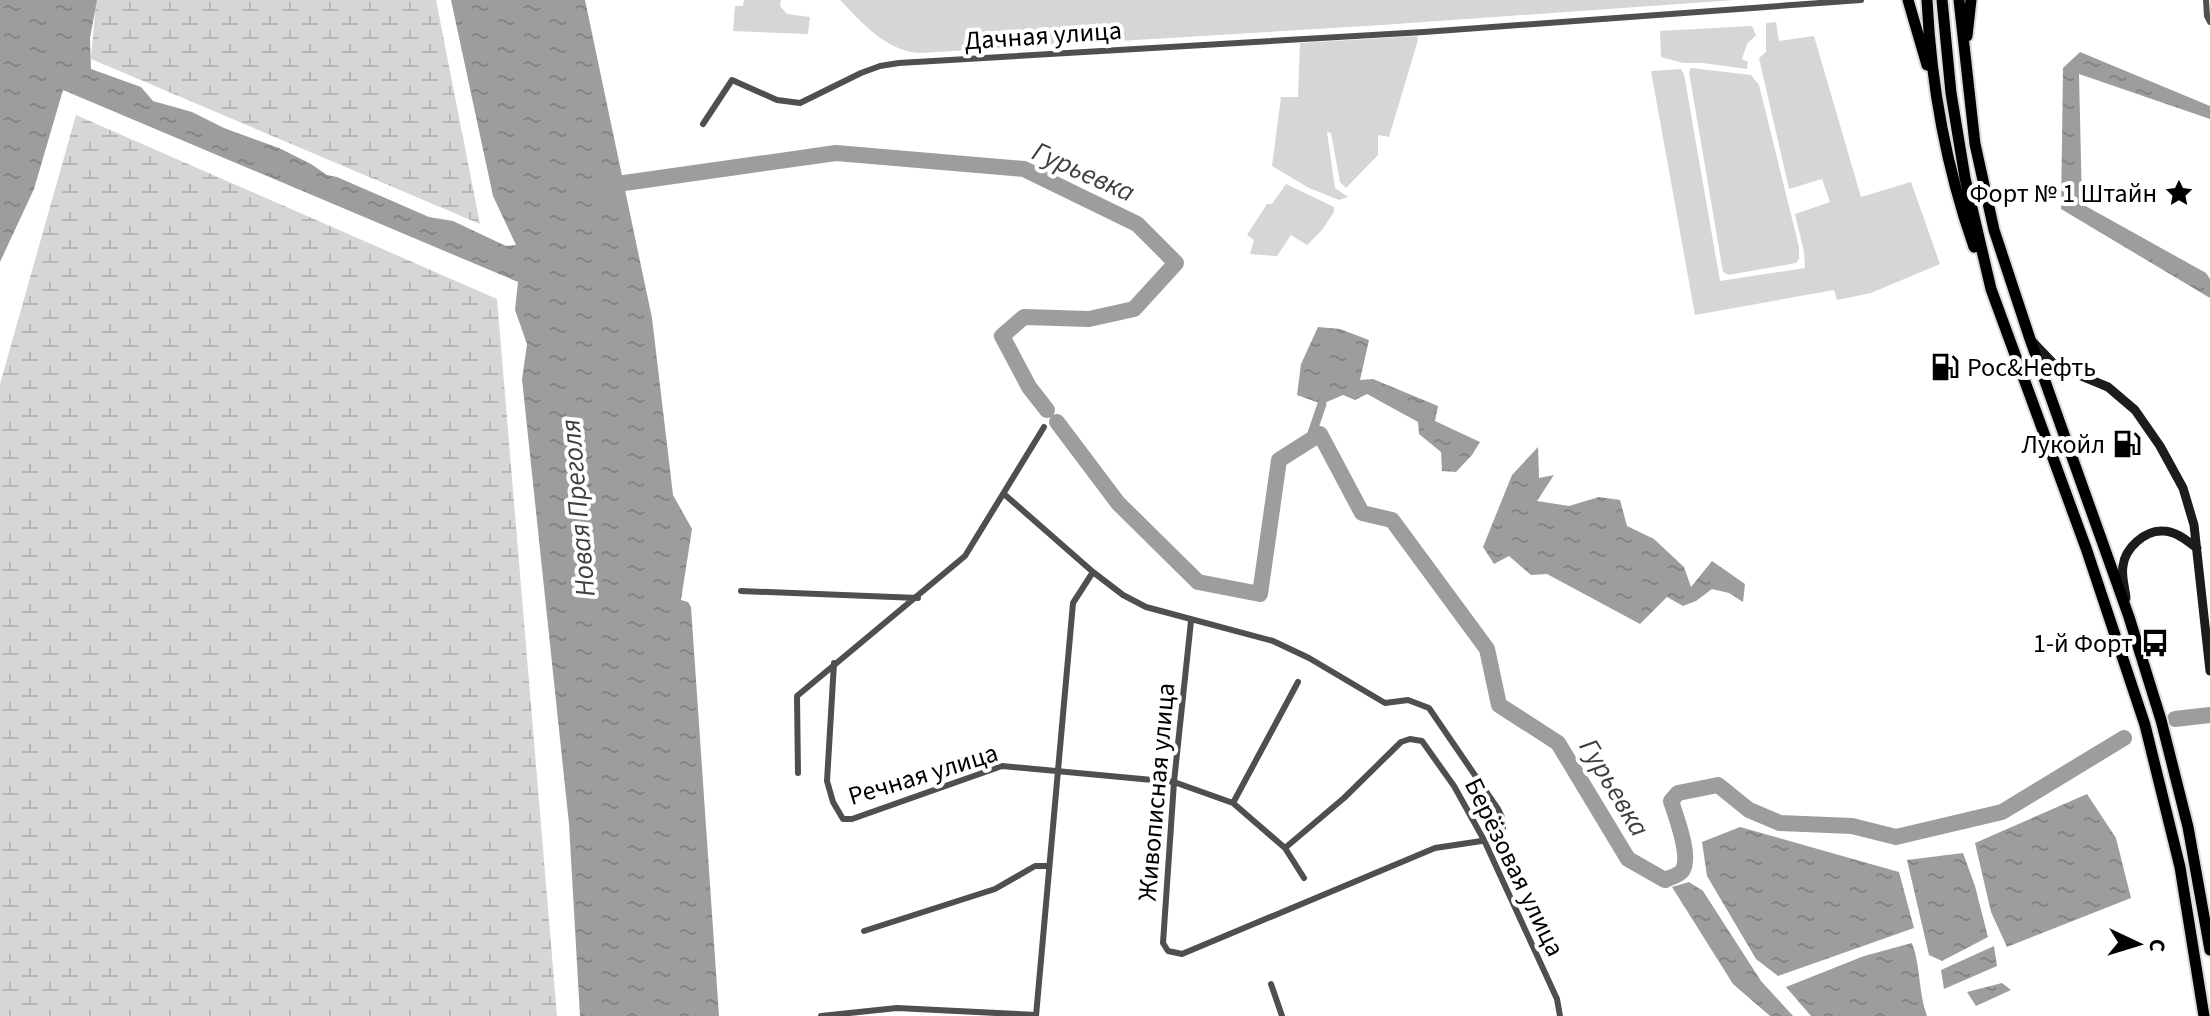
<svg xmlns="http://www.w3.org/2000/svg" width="2210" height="1016" viewBox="0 0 2210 1016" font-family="'Source Sans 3',sans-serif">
  <defs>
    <pattern id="wetland-marsh" width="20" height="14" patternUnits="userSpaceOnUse" patternTransform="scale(2)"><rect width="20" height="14" fill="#d6d6d6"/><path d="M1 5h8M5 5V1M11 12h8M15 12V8" fill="none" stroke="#b6b6b6"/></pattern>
    <pattern id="water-ripples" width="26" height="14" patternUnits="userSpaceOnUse" patternTransform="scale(2)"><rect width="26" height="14" fill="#9d9d9d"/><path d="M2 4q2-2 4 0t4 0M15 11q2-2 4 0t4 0" fill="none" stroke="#858585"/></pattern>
  </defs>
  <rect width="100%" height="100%" fill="#fff"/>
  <!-- green -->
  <path fill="#d6d6d6" d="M744,0H781L780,6L787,14L810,17L808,34L733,31L735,6H743Z
    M840,0H1735L1382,25L921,53C887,52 862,23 840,0Z
    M1776,22L1779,41L1814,36L1861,197L1911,182L1940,264L1871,293L1837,300L1834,290L1695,315L1651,71L1681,69L1684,74L1720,281L1805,268L1804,252L1795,214L1830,202L1822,179L1789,189L1759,58L1766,52V23Z
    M1752,26L1756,35L1747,44L1742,59L1748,62L1747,69L1703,63H1683L1661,57L1660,31Z
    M1417,36L1418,40L1389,137L1378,135V155L1346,188L1340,182L1331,133L1327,132L1335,188L1348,197L1339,200L1309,188L1272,166L1281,97H1298L1300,43Z
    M1691,68L1751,75L1759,85L1799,247V259L1796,263L1729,275L1723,272L1689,72Z
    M1286,184L1334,207V212L1322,230L1307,245L1291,235L1277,256L1250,254L1254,240L1247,235L1267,204H1272Z"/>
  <!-- wetland -->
  <path fill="url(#wetland-marsh)" d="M96,0H436L480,224L91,59Z
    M76,115L497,299L557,1016H0V384Z"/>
  <!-- water -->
  <path fill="url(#water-ripples)" d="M0,0H97L90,38L91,69L141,87L153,101L192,112L224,128L279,148L311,164L327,175L337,177L429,217L453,221L506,246L516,245L493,196L451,0H585L652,318L673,495L692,529L681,600L688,602L691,607L719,1016H580L569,824L522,379L527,344L515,310L518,282L63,90L34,189L0,262Z
    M2080,52L2210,106V119L2079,74L2082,204L2206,273L2210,279V298L2061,209L2063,68Z
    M1318,327L1340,329L1369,340L1360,380L1373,379L1438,406L1435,421L1480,442L1472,455L1456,472L1442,471L1441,452L1419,434L1418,422L1367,394L1355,400L1343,395L1322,404L1297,395L1301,364Z
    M1538,447L1539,478L1554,475L1537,501L1569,506L1599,497L1620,500L1627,526L1654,539L1684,567L1691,587L1712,561L1745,584L1743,602L1729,593L1712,589L1696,601L1683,606L1667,597L1640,624L1547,574L1531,575L1509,556L1494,564L1483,547L1512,475Z
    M2087,794L2116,838L2131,898L2007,947L1991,912L1975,843Z
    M1740,827L1899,872L1914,928L1778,976L1756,959L1707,876L1702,842Z
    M1963,853L1975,886L1988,937L1942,961L1929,955L1907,860Z
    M1689,882L1703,891L1761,981L1793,1016H1770L1733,984L1672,887Z
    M1912,943C1921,967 1918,992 1927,1016H1811L1786,987L1864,956Z
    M1994,946L1997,966L1944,989L1941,970Z
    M2002,983L2011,990L1976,1006L1967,992Z"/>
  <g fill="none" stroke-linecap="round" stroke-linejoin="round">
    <!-- canal -->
    <path stroke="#9d9d9d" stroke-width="9" d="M1309,442L1322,404"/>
    <!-- river -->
    <path stroke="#9d9d9d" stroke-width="16" d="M603,186L836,153L1024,169L1137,224L1176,263L1134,309L1089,319L1024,317L1002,336L1029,387L1047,410
      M1057,422L1118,503L1198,582L1260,594L1279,460L1320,434L1362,513L1392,520L1487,649L1499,705L1558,743L1628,859L1665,880C1671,877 1678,876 1682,871C1692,857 1676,817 1671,801L1678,793L1718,785L1749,810L1780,823L1852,826L1896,837L2002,812L2124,738
      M2175,719L2210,715"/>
    <defs>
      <path id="trunk" d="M1908,0L1927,65
        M1927,0C1931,85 1946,167 1974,247
        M1942,0L1951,93L1965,178L1991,289L2086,548L2145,725L2180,867L2204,1016
        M1959,0L1975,144L1994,230L2030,339L2129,617L2161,720L2188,827L2210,950
        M1967,36L1971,0"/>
    </defs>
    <!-- trunk casing -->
    <use href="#trunk" stroke="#dbdbdb" stroke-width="15"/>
    <!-- minor -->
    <path stroke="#4f4f4f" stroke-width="6" d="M2206,0L2207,16L2210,22
      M703,124L732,80L777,100L800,103L861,73L880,66L899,63L1424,32L1861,0
      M1004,494L1093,572L1123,595L1146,607L1273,641L1309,658L1385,703L1408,700L1429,708L1498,809L1502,817L1503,830L1495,839L1435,848L1182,954L1168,951L1163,943L1174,782L1191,621
      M741,591L918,598
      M834,663L827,781L833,802L843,819H852L1002,766L1174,782L1233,803L1285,848L1304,878
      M798,773L797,696L965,556L1044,427
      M1233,803L1298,682
      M1285,848L1344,798L1401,742L1410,739L1422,741L1454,786L1484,840L1557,999L1560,1016
      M864,931L995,889L1035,866H1049
      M1271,984L1282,1016
      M821,1016L897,1008L1036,1015
      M1036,1016L1073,603L1093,572"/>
    <!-- secondary -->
    <path stroke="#1c1c1c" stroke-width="9" d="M2032,341L2055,365L2108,387L2135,410L2160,446L2183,488L2194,525L2210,671
      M2126,598C2125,587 2121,576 2123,566C2125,548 2145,530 2163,531C2176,531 2187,541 2197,548"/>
    <!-- trunk -->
    <use href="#trunk" stroke="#000" stroke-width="11"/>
  </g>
  <!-- icons -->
  <defs>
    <symbol id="sight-bare" viewBox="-9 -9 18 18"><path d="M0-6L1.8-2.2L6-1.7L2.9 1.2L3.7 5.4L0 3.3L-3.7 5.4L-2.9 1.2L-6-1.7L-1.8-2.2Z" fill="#000" stroke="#fff" stroke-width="2.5" paint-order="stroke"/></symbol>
    <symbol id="fuel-bare" viewBox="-9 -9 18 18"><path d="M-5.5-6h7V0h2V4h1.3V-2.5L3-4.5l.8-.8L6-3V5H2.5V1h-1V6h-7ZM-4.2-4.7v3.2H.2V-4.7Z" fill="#000" stroke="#fff" stroke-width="2.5" paint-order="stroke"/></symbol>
    <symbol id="bus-bare" viewBox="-9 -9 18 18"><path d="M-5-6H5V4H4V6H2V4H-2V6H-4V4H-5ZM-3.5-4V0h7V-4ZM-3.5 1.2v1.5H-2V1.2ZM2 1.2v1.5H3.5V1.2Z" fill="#000" stroke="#fff" stroke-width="2.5" paint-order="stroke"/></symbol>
  </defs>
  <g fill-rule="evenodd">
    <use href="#sight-bare" x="2159" y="173" width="40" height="40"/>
    <use href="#fuel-bare" x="1925" y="347" width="40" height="40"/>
    <use href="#fuel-bare" x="2107" y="424" width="40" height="40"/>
    <use href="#bus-bare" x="2135" y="623" width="40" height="40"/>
  </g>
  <g text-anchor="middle" stroke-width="8" stroke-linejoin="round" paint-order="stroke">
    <!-- street labels -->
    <g font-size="26" fill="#000" stroke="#fff">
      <text transform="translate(1043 35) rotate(-4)" y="9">Дачная улица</text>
      <text transform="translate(923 774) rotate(-17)" y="9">Речная улица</text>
      <text transform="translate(1156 792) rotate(-85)" y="9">Живописная улица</text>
      <text transform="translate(1515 867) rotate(64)" y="9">Берёзовая улица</text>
    </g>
    <!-- poi labels -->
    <g font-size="26" fill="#000" stroke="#fff" text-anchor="end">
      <text x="2157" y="202">Форт № 1 Штайн</text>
      <text x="1967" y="376" text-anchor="start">Рос&amp;Нефть</text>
      <text x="2105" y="453">Лукойл</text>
      <text x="2133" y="652">1-й Форт</text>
    </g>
    <!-- water labels -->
    <g font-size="28" font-style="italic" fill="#3e3e3e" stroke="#fff">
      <text transform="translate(1084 171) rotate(24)" y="10">Гурьевка</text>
      <text transform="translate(577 508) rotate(-95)" y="10">Новая Преголя</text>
      <text transform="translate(1615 787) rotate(59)" y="10">Гурьевка</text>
    </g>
  </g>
  <!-- north arrow -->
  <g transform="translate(2138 944) rotate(94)" stroke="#ffffff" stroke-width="6" paint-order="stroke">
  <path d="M0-6L14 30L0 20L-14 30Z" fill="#000000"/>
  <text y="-12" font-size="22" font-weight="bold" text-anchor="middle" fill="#000000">С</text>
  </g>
</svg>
